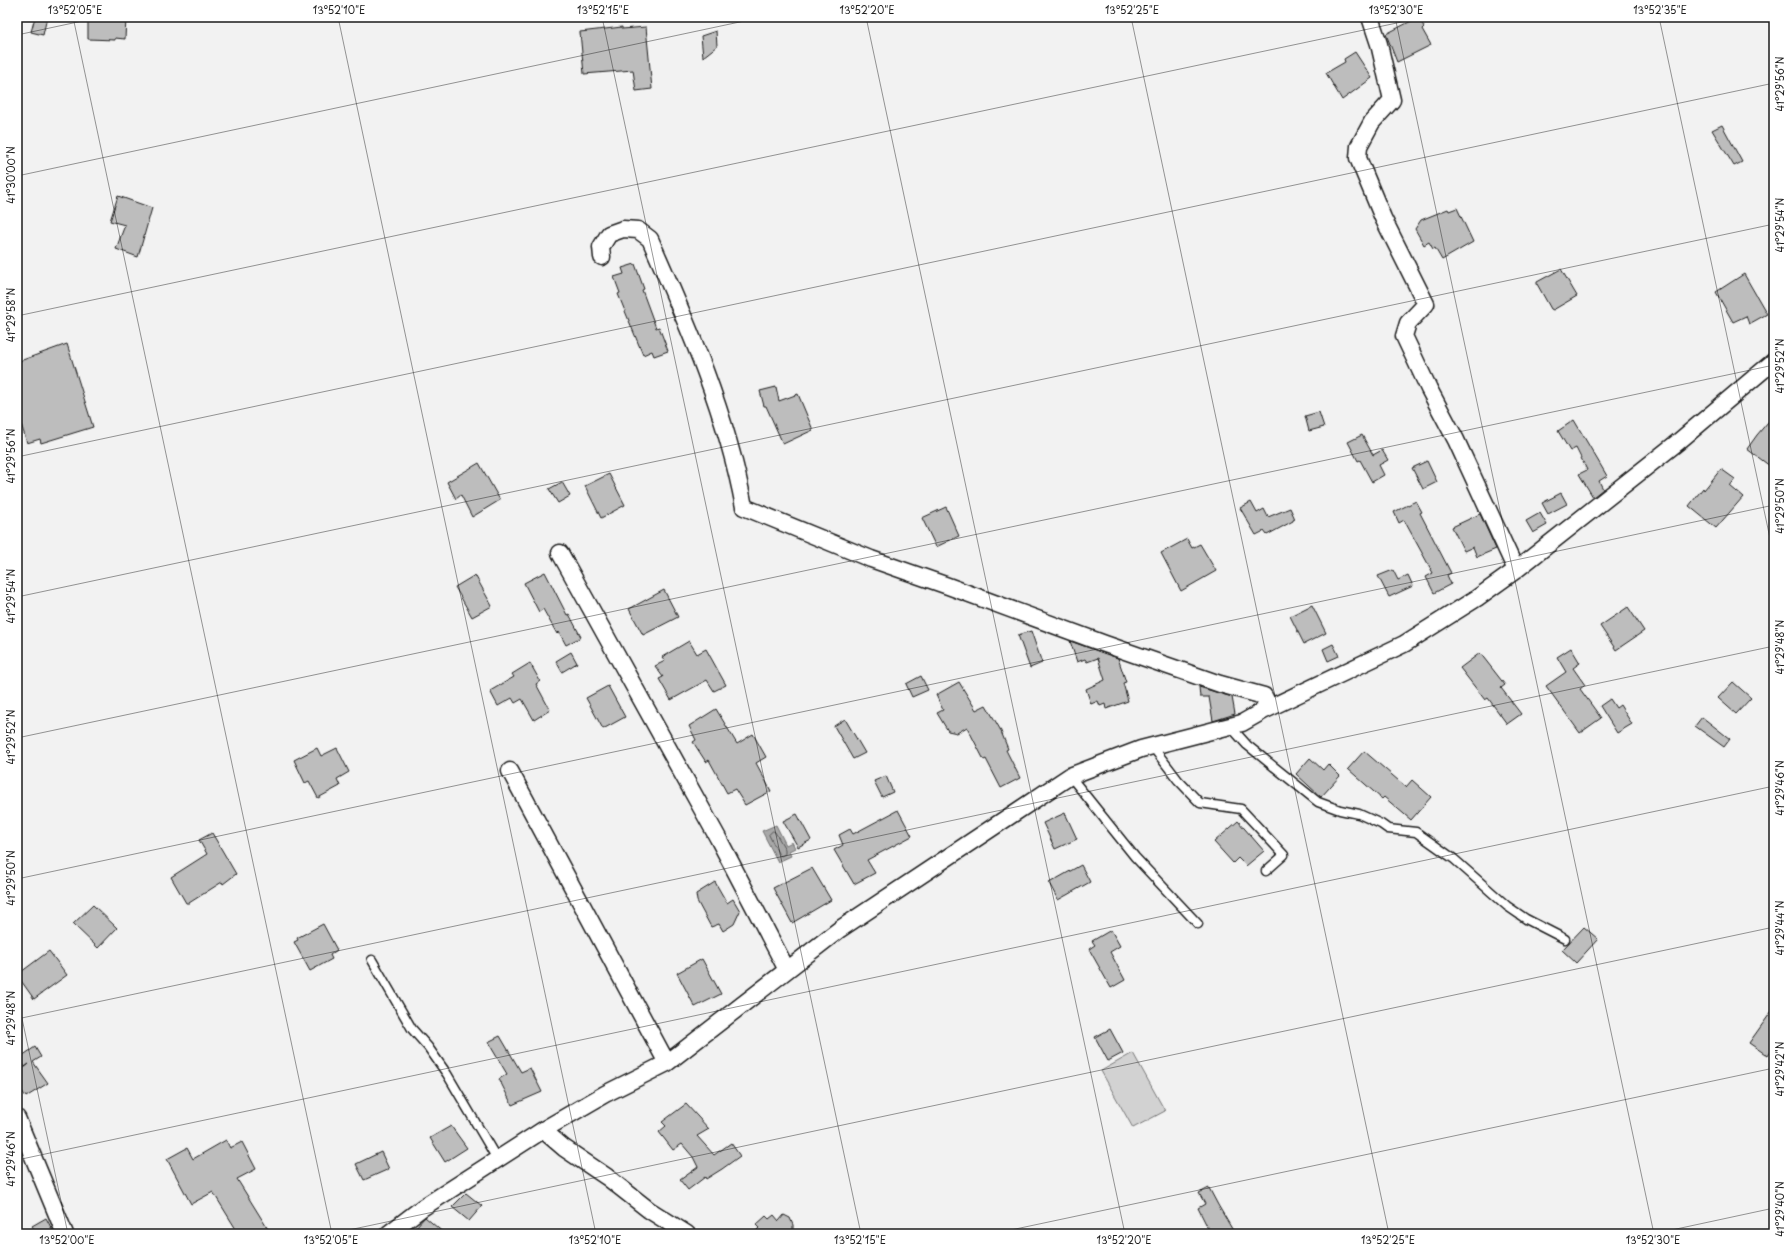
<svg xmlns="http://www.w3.org/2000/svg" width="1791" height="1251" viewBox="0 0 1791 1251" font-family="'Playpen Sans',sans-serif">
  <rect width="100%" height="100%" fill="#f2f2f2"/>
  <filter id="ink" filterUnits="userSpaceOnUse"><feTurbulence type="fractalNoise" baseFrequency=".025" numOctaves="2"/><feDisplacementMap in="SourceGraphic" scale="8" xChannelSelector="R" yChannelSelector="G"/><feConvolveMatrix kernelMatrix="1 2 1 2 8 2 1 2 1" color-interpolation-filters="sRGB"/></filter>
  <g filter="url(#ink)">
    <!-- green -->
    <path fill="#d2d2d2" stroke="#777" d="M1133,1053L1165,1111L1133,1128L1101,1071Z"/>
    <!-- water -->
    <path fill="#a8a8a8" stroke="#707070" d="M776,825L786,845L792,842L795,848L789,851L791,856L778,862L762,831Z"/>
    <g fill="none" stroke-linecap="round" stroke-linejoin="round">
      <!-- shore -->
      <path stroke="#545454" stroke-width="1" d="M773,831L775,832L785,849V854L781,856L779,855L769,835Z"/>
    </g>
    <!-- building -->
    <path fill="#bdbdbd" stroke="#1c1c1c" d="M35,17H47L43,35L31,32Z
      M88,17H126L125,39L115,38V40L88,39Z
      M1419,17L1424,27L1422,29L1431,45L1397,62L1386,34Z
      M622,27V29L646,27L652,89L636,91L633,70L584,74L580,32Z
      M716,31L717,46L703,57L701,36Z
      M1355,52L1372,78L1342,100L1326,73L1345,62L1344,59Z
      M1722,125L1742,162L1734,166L1712,130Z
      M118,196L152,208L138,257L116,249L125,225L110,221Z
      M1457,208L1473,242L1442,260L1435,248L1433,249L1429,242L1424,245L1415,229L1421,220L1448,209L1449,211Z
      M635,264L644,289L642,290L656,328L659,327L668,351L654,356L652,351L643,355L618,294L620,293L614,277L624,274L622,268Z
      M1561,269L1577,296L1553,310L1551,309L1537,284V282Z
      M1744,274L1767,314L1749,324L1746,316L1733,322L1716,292Z
      M67,344L93,427L41,443L40,439L27,443L17,411V362Z
      M776,387L779,401L798,394L813,430L783,444L766,406H764L760,391Z
      M1319,412L1324,427L1309,431L1305,416Z
      M1774,415V469L1747,449L1757,435Z
      M1574,420L1607,476L1599,481L1603,489L1593,497L1579,474L1587,470L1576,448L1570,451L1558,431Z
      M1362,435L1373,455L1382,450L1388,460L1379,465L1384,475L1372,482L1360,460L1358,461L1348,442Z
      M1427,461L1437,482L1423,489L1412,468Z
      M479,463L500,500L472,517L461,495L456,499L447,482Z
      M1721,469L1735,479L1730,486L1743,497L1716,528L1689,506L1703,488L1704,490Z
      M609,474L625,505L601,518L585,486Z
      M562,482L570,496L558,503L549,489Z
      M1561,493L1567,504L1548,514L1542,503Z
      M1416,501L1422,512L1420,513L1451,573L1447,575L1451,584L1434,593L1426,577L1433,573L1404,520L1399,523L1394,512Z
      M1251,502L1257,513L1264,509L1268,517L1290,508L1295,519L1293,520V521L1267,535L1264,531L1256,535L1240,508Z
      M946,507L959,536L936,547L922,518Z
      M1540,513L1547,525L1533,533L1526,521Z
      M1480,514L1496,549L1477,557L1473,547L1464,551L1452,527Z
      M1187,539L1192,548L1200,544L1216,571L1181,591L1161,553Z
      M1393,570L1398,580L1408,575L1413,586L1389,597L1378,576Z
      M545,572L567,615L569,614L581,637L566,645L559,632L557,634L543,609L539,612L524,583Z
      M475,575L492,606L472,617L455,587Z
      M664,590L678,617L643,635L629,609Z
      M1312,605L1326,633L1304,644L1290,616Z
      M1628,607L1644,631L1616,650L1600,626Z
      M1031,631L1042,663L1030,668L1018,635Z
      M689,641L697,654L706,649L726,685L714,691L707,680L671,700L659,679L663,677L655,666L665,661L662,657Z
      M1070,641L1118,658L1126,682L1123,683L1128,701L1106,709L1105,704L1100,706L1098,701L1091,704L1086,689L1105,680L1098,658L1087,662L1085,659L1077,662Z
      M1333,644L1339,656L1328,661L1323,649Z
      M1571,648L1580,663L1573,668L1585,685L1580,689L1601,718L1580,733L1546,686L1566,672L1557,657Z
      M571,652L577,663L562,672L556,661Z
      M1480,653L1505,685L1501,688L1521,714L1507,724L1488,698L1485,700L1460,668Z
      M530,663L540,681L536,684L550,710L534,720L522,699L515,703L512,698L498,706L490,691L514,677L512,674Z
      M921,676L928,690L912,697L906,684Z
      M959,682L976,710L986,705L1000,729L1008,749L1006,750L1020,778L1001,788L986,759L984,760L967,727L957,733L948,731L937,713L943,710L936,695Z
      M1733,682L1751,698L1736,714L1718,698Z
      M608,686L625,717L603,729L586,698Z
      M1199,687L1232,697L1235,714L1213,721L1209,697H1200Z
      M1610,699L1616,708L1620,705L1632,724L1617,733L1600,706Z
      M716,709L737,744L753,734L766,757L756,763L771,791L745,805L735,789L727,793L709,760L706,762L693,742L696,740L689,726Z
      M1702,717L1730,739L1724,747L1695,726Z
      M845,719L865,753L853,759L834,726Z
      M317,748L321,756L337,748L349,772L337,779L340,786L318,798L309,781L305,783L294,760Z
      M1364,751L1406,787L1412,780L1431,797L1411,820L1384,797L1382,799L1348,769Z
      M1310,758L1323,770L1328,764L1340,776L1321,797L1296,774Z
      M886,776L893,792L882,797L874,781Z
      M898,810L912,836L867,860L875,873L854,884L834,850L843,845L839,835L850,829L853,834Z
      M1065,813L1077,839L1055,849L1043,823Z
      M797,814L811,840L798,847L783,821Z
      M1238,821L1264,851L1246,866L1238,858L1233,863L1214,842Z
      M212,833L236,874L223,884L222,882L189,903H186L171,877L207,854L199,840Z
      M1081,865L1090,882L1058,900L1049,883Z
      M812,868L831,900L792,923L773,888Z
      M715,882L727,903L733,899L740,911L734,924L723,931L719,924L711,927L697,901L696,894Z
      M93,905L117,928L98,948L73,924Z
      M323,924L337,950L330,955L332,959L310,971L294,942L298,940L297,938Z
      M1584,927L1598,939L1576,963L1562,950Z
      M1111,930L1120,946L1110,952L1125,980L1111,988L1089,949L1095,945L1092,941Z
      M49,951L67,975L34,999L17,975Z
      M702,959L721,994L695,1007L677,973Z
      M1774,1008V1047L1768,1056L1749,1043Z
      M1110,1029L1123,1053L1108,1061L1095,1037Z
      M500,1036L521,1072L530,1068L542,1092L512,1105L499,1079L507,1074L488,1042Z
      M35,1047L41,1057L33,1062L48,1083L26,1097L17,1084V1073L29,1064L25,1067L19,1058Z
      M686,1104L709,1129L697,1136L714,1155L731,1143L740,1156L722,1169L706,1179L705,1177L688,1190L680,1180L698,1167L693,1157L682,1144L673,1150L659,1132L666,1126L662,1122Z
      M451,1126L467,1148L445,1162L430,1138Z
      M226,1140L230,1148L242,1142L256,1169L237,1179L271,1234H239L213,1192L191,1204L167,1159L187,1148L193,1159Z
      M381,1152L389,1169L364,1180L356,1164Z
      M1209,1188L1218,1205L1235,1234H1211L1198,1208L1205,1204L1199,1193Z
      M466,1193L482,1206L469,1221L452,1207Z
      M774,1215L779,1221L784,1215L790,1218L793,1225V1234H753L759,1228L756,1225L766,1216L769,1219Z
      M425,1217L445,1234H422L415,1228Z
      M46,1218L54,1233L55,1234H37L32,1226Z"/>
    <g fill="none" stroke-linecap="round" stroke-linejoin="round">
      <defs>
        <path id="lane" d="M1230,726L1247,745L1318,802L1340,810L1359,814L1381,824L1388,829L1416,832L1454,859L1507,906L1526,919L1565,939
          M1152,746L1178,780L1200,803L1241,809L1284,855L1266,871
          M1070,776L1135,857L1198,924
          M372,960L412,1029L428,1047L447,1074L497,1159"/>
        <path id="street" d="M1370,17L1379,44L1392,100L1372,122L1359,146L1358,158L1383,218L1426,304L1408,323L1404,336L1429,389L1456,440L1516,570
          M602,257L601,247L609,234L623,229L638,230L650,239C688,325 727,414 744,507L871,559L948,586L1105,644L1220,684L1264,696L1267,702L1263,711
          M560,553L718,838L787,970
          M510,771L667,1063
          M17,1118L65,1234
          M543,1130L564,1148L607,1177L649,1210L687,1234
          M388,1234L422,1208L543,1130L605,1094L667,1063L840,929L1070,776L1141,749L1242,723L1263,711L1404,644L1477,598L1516,570L1678,442L1774,361"/>
      </defs>
      <!-- lane casing -->
      <use href="#lane" stroke="#1c1c1c" stroke-width="11"/>
      <!-- street casing -->
      <use href="#street" stroke="#1c1c1c" stroke-width="19"/>
      <!-- lane -->
      <use href="#lane" stroke="#fff" stroke-width="8"/>
      <!-- street -->
      <use href="#street" stroke="#fff" stroke-width="16"/>
    </g>
  </g>
  <!-- ticks -->
  <path fill="none" stroke="#1c1c1c" stroke-width="1" stroke-opacity="0.45" d="M73,17L332,1234M338,17L596,1234M602,17L861,1234M866,17L1125,1234M1131,17L1389,1234M1395,17L1654,1234M1659,17L1774,557M17,35L101,17M17,176L763,17M17,316L1425,17M17,457L1774,83M17,597L1774,224M17,738L1774,365M17,879L1774,505M17,995L68,1234M17,1019L1774,646M17,1160L1774,786M330,1234L1774,927M992,1234L1774,1068M1653,1234L1774,1208"/>
  <!-- margin -->
  <rect width="1791" height="1251" fill="none" stroke="#fff" stroke-width="44"/>
  <rect x="22" y="22" width="1747" height="1207" fill="none" stroke="#1c1c1c" stroke-width="1.5"/>
  <g font-size="10" text-anchor="middle" fill="#1c1c1c">
    <text x="75" y="14">13°52'05"E</text>
    <text x="339" y="14">13°52'10"E</text>
    <text x="603" y="14">13°52'15"E</text>
    <text x="867" y="14">13°52'20"E</text>
    <text x="1132" y="14">13°52'25"E</text>
    <text x="1396" y="14">13°52'30"E</text>
    <text x="1660" y="14">13°52'35"E</text>
    <text transform="translate(1780 84) rotate(-90)" y="4">41°29'56"N</text>
    <text transform="translate(11 175) rotate(-90)" y="4">41°30'00"N</text>
    <text transform="translate(1780 225) rotate(-90)" y="4">41°29'54"N</text>
    <text transform="translate(11 315) rotate(-90)" y="4">41°29'58"N</text>
    <text transform="translate(1780 366) rotate(-90)" y="4">41°29'52"N</text>
    <text transform="translate(11 456) rotate(-90)" y="4">41°29'56"N</text>
    <text transform="translate(1780 506) rotate(-90)" y="4">41°29'50"N</text>
    <text transform="translate(11 596) rotate(-90)" y="4">41°29'54"N</text>
    <text transform="translate(1780 647) rotate(-90)" y="4">41°29'48"N</text>
    <text transform="translate(11 737) rotate(-90)" y="4">41°29'52"N</text>
    <text transform="translate(1780 788) rotate(-90)" y="4">41°29'46"N</text>
    <text transform="translate(11 878) rotate(-90)" y="4">41°29'50"N</text>
    <text transform="translate(1780 928) rotate(-90)" y="4">41°29'44"N</text>
    <text transform="translate(11 1018) rotate(-90)" y="4">41°29'48"N</text>
    <text transform="translate(1780 1069) rotate(-90)" y="4">41°29'42"N</text>
    <text transform="translate(11 1159) rotate(-90)" y="4">41°29'46"N</text>
    <text transform="translate(1780 1209) rotate(-90)" y="4">41°29'40"N</text>
    <text x="67" y="1244">13°52'00"E</text>
    <text x="331" y="1244">13°52'05"E</text>
    <text x="595" y="1244">13°52'10"E</text>
    <text x="860" y="1244">13°52'15"E</text>
    <text x="1124" y="1244">13°52'20"E</text>
    <text x="1388" y="1244">13°52'25"E</text>
    <text x="1653" y="1244">13°52'30"E</text>
  </g>
</svg>
